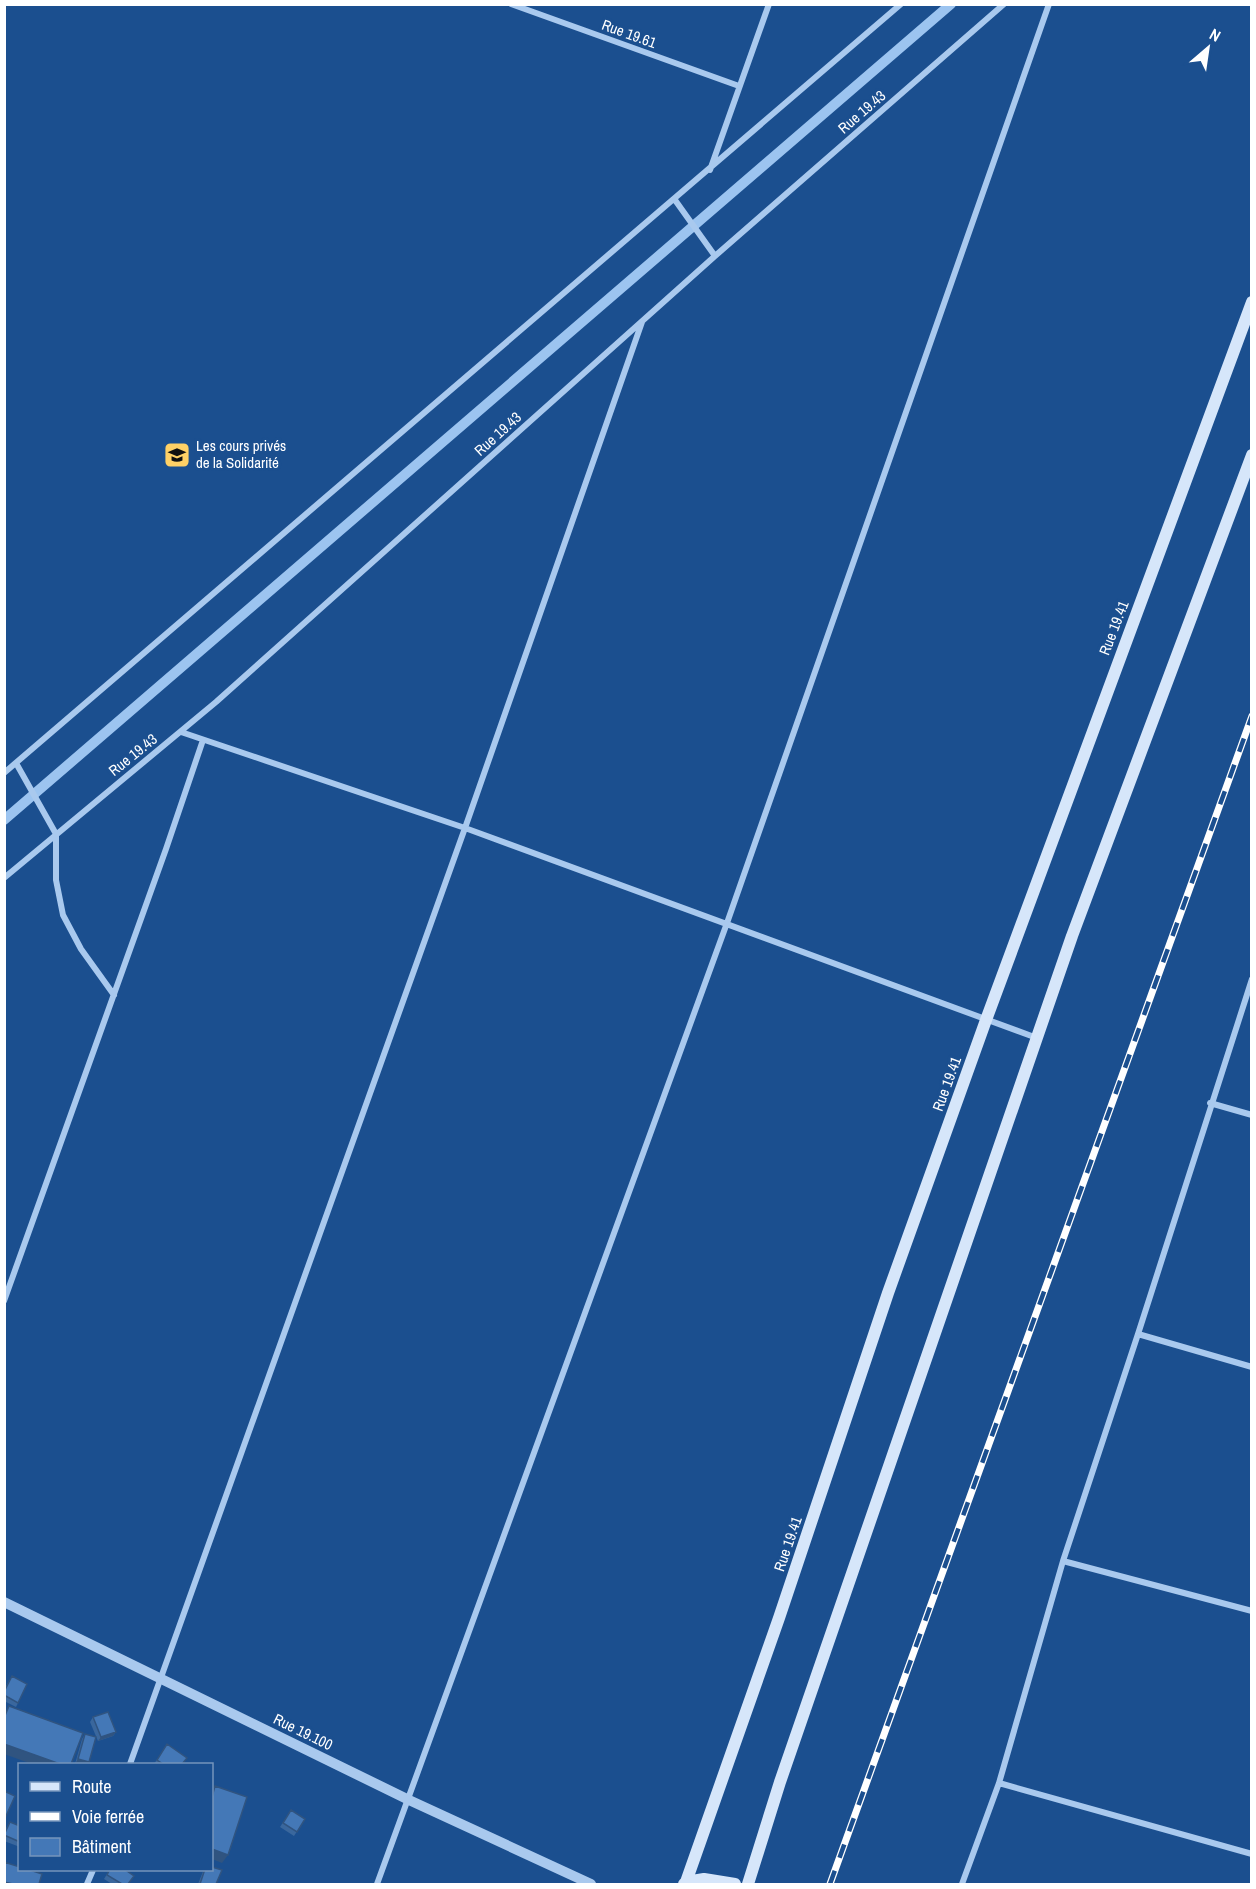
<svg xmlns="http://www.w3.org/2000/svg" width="1256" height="1889" viewBox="0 0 1256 1889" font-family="'Archivo Narrow',sans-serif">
  <rect width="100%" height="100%" fill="#1b4f8f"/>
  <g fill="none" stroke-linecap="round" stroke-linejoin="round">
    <!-- stream -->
    <path stroke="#9cc4f0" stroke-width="10" d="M4,820L951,4"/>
    <!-- minor -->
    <path stroke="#a9c9ee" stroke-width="6" d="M511,4L739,86
      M710,170L769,4
      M675,200L715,256
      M181,732L465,828L1037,1038
      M16,763L56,834V880L63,915L81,949L114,995
      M4,773L901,4
      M4,878L216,702L715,256L1004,4
      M1210,1103L1252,1115
      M4,1301L166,849L203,740
      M1138,1334L1252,1367
      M1063,1561L1252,1611
      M130,1764L465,828L642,322
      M999,1783L1252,1854
      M87,1884L93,1870
      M377,1884L727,923L1049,4
      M962,1884L999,1783L1063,1561L1138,1334L1252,979"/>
    <!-- tertiary -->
    <path stroke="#a9c9ee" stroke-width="10" d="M4,1602L409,1800L591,1884"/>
    <!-- secondary -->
    <path stroke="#d6e6fa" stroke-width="12" d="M686,1882L779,1618L888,1293L986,1020L1252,302
      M684,1884L686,1882L704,1879L735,1884
      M748,1884L780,1782L1072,936L1252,455"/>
    <defs>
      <path id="rail" d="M830,1884L1252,716"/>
    </defs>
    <!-- rail casing -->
    <use href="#rail" stroke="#fff" stroke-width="7"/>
    <!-- rail -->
    <use href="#rail" stroke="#1b4f8f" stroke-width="4.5" stroke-dasharray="14" stroke-linecap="butt"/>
  </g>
  <!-- wall -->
  <path fill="#3a679d" d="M12,1676L18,1703L16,1707L4,1701V1690Z
    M93,1717L116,1732L113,1736L98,1741L90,1722Z
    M85,1734L96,1737L75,1764L82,1739Z
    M167,1744L182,1764H154Z
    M291,1810L305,1819L294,1836L280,1827Z
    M10,1822L20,1826V1847L4,1841V1832Z
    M110,1869L128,1884H112L104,1879Z
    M204,1869H212L216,1884H198Z"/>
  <!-- shaded-wall -->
  <path fill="#305480" d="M116,1732L113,1736L98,1741L101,1737Z
    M4,1744L60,1764H32L4,1754Z
    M78,1759L89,1762L87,1764H75Z
    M212,1849L228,1855L222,1863L212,1859Z"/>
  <!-- building -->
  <path fill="#4478b7" stroke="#305480" stroke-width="1.5" d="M12,1676L27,1684L18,1703L4,1695V1692Z
    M9,1706L83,1733L71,1764H60L4,1744V1718Z
    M108,1712L116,1732L101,1737L93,1717Z
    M85,1734L96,1737L89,1762L78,1759Z
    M167,1744L187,1758L182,1764H163L157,1760Z
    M215,1786L247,1797L228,1855L212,1849V1797Z
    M4,1791L15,1796L6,1816L4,1815Z
    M291,1810L305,1819L297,1832L283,1823Z
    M10,1822L20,1826V1842L4,1835Z
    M4,1862L20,1867V1869H27L42,1874L39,1884H13L4,1882Z
    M212,1867L222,1870L216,1884H200L205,1869H212Z
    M110,1869H124L134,1876L128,1884H122L107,1875Z"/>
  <!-- icons -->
  <defs>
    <symbol id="school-square" viewBox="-11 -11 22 22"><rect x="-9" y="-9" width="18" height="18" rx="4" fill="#ffd166" stroke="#1b4f8f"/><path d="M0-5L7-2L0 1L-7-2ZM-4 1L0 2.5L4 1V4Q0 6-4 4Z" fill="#111"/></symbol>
  </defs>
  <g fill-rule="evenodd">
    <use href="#school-square" x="162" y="440" width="30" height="30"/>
  </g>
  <g text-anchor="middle" stroke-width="6" stroke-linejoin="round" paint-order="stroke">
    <!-- street labels -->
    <g font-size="15" fill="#fff" stroke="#1b4f8f">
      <text transform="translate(629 34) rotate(20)" y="5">Rue 19.61</text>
      <text transform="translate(862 112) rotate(-41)" y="5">Rue 19.43</text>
      <text transform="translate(498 434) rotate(-42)" y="5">Rue 19.43</text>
      <text transform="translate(1114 628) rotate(-69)" y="5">Rue 19.41</text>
      <text transform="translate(133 755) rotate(-39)" y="5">Rue 19.43</text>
      <text transform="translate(947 1084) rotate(-70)" y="5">Rue 19.41</text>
      <text transform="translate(788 1544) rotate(-71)" y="5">Rue 19.41</text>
      <text transform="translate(303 1732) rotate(26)" y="5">Rue 19.100</text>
    </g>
    <!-- poi labels -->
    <g font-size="15" fill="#fff" stroke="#1b4f8f" text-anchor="start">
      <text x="196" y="451">Les cours privés<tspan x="196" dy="17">de la Solidarité</tspan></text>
    </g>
  </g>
  <!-- border -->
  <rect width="1256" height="1889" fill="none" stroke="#ffffff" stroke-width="12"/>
  <!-- legend -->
  <rect x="18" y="1763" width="195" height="108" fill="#1b4f8f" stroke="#7695bc" stroke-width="1.5"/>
  <rect x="30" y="1782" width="30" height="9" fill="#d6e6fa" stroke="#7695bc" stroke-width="1.5"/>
  <text x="72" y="1793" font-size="18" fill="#ffffff">Route</text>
  <rect x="30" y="1812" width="30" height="9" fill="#ffffff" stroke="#7695bc" stroke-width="1.5"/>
  <text x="72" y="1823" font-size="18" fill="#ffffff">Voie ferrée</text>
  <rect x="30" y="1838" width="30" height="18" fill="#4478b7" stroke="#7695bc" stroke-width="1.5"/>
  <text x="72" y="1853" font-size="18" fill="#ffffff">Bâtiment</text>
  <!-- north arrow -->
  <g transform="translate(1208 48) rotate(29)" stroke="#1b4f8f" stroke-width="4.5" paint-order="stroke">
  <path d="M0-4.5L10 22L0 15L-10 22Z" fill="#ffffff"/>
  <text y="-9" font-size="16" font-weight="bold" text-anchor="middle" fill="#ffffff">N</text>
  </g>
</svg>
